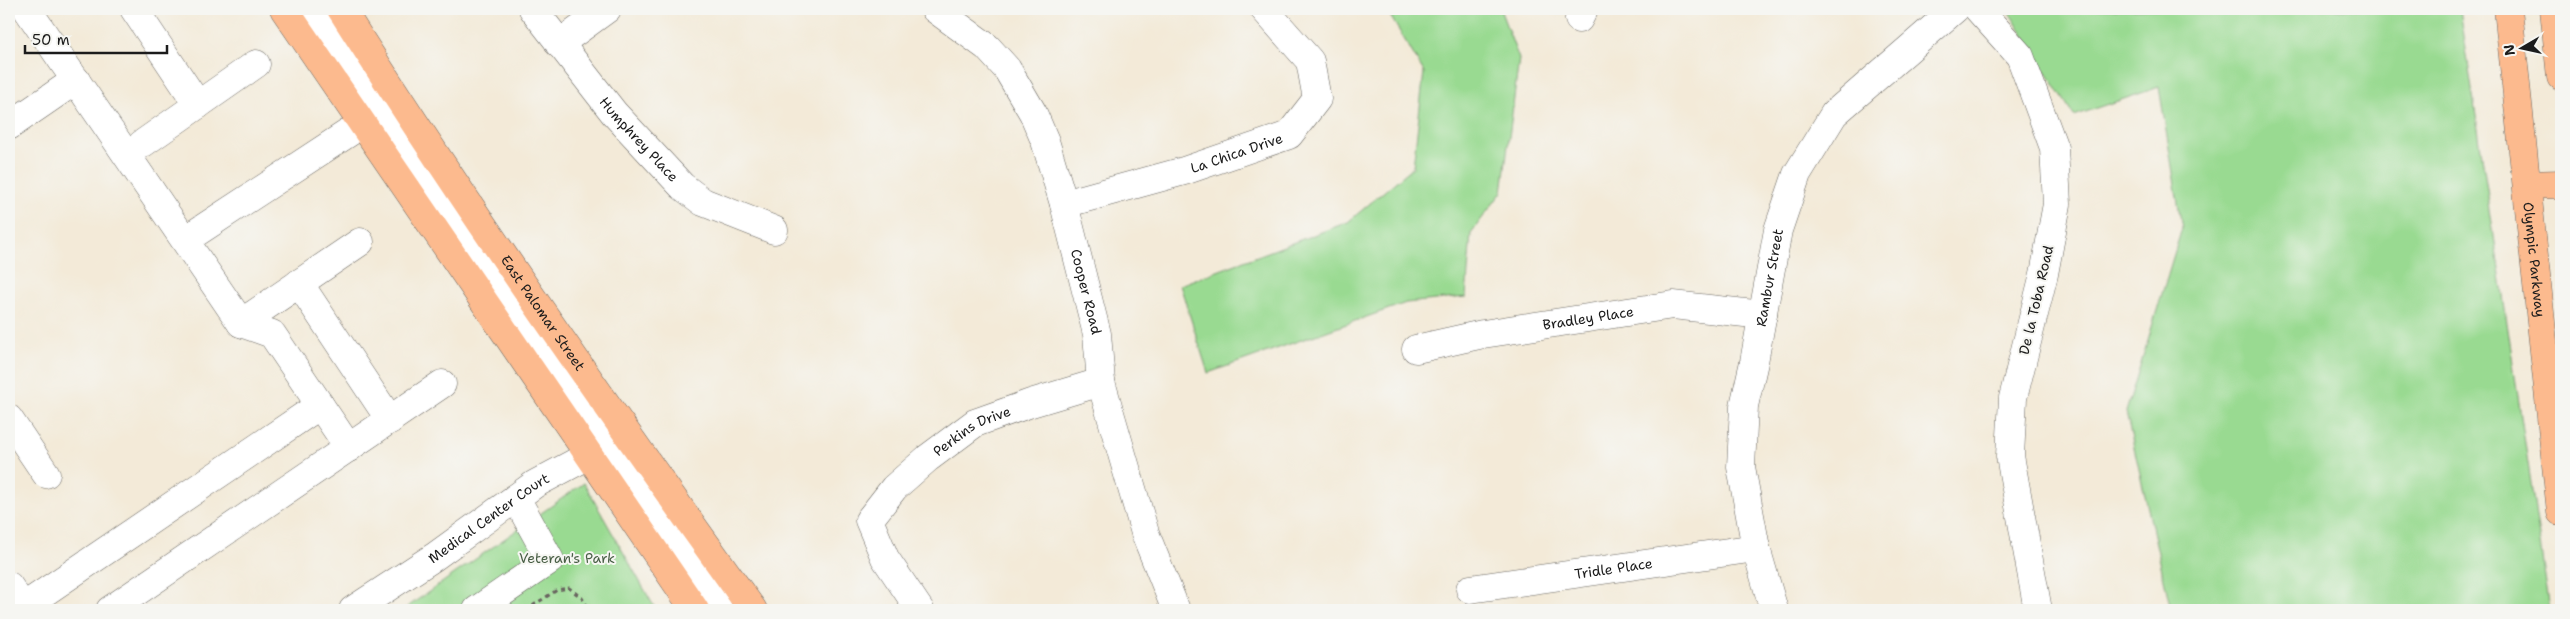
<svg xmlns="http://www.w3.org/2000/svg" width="2570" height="619" viewBox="0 0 2570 619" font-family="'Shantell Sans',sans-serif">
  <rect width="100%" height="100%" fill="#f6f6f2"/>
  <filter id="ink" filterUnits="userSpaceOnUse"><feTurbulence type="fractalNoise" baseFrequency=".02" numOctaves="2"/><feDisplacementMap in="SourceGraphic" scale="10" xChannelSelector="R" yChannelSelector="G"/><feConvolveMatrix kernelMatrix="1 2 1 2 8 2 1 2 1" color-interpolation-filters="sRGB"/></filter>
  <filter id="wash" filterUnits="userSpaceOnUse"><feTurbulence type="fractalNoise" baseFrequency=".0096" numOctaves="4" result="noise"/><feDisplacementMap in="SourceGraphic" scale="20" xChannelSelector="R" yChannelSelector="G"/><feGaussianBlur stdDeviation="1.12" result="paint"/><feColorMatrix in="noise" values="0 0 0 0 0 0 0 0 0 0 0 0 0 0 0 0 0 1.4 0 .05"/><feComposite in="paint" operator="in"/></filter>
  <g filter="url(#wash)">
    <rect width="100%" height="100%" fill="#f3ead8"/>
    <!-- green -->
    <path fill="#99da91" stroke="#5a7b56" d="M1386,9H1500L1519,59L1502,192L1471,233L1466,297L1406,303L1208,373L1180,285L1348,222L1413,167L1424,72Z
      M2007,9H2460L2550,610H2171L2126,412L2182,228L2159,87L2074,116Z
      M584,483L656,610H403Z"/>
  </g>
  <g filter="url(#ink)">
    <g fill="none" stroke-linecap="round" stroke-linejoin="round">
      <defs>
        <g id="minor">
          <path d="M27,9L241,323L272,334L349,448"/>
          <path d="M134,9L198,105"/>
          <path d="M310,9L580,405L605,447L719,610"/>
          <path id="s1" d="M533,9L614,113L682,186L703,202L774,230"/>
          <path id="s2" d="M935,9L987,47L1007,69L1033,113L1045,141L1064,204L1097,334L1101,382L1145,533L1176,610"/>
          <path d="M1978,9L2020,56L2054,148L2057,204L2044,274L2013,398L2010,456L2038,610"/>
          <path d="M1579,19L1584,9"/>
          <path d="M559,44L607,9"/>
          <path d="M9,126L76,80"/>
          <path d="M142,144L256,64"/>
          <path id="s3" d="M1064,204L1184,171L1289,135L1317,99L1310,61L1264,9"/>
          <path d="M185,240L362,124"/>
          <path d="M299,283L390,420"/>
          <path d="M241,323L360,242"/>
          <path id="s4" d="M1416,349L1483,334L1673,305L1763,315"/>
          <path d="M9,419L46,474"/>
          <path d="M9,586L25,610"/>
          <path id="s5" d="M1470,589L1756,548"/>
          <path d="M23,607L320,405"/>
          <path d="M110,610L442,384"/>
          <path id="s6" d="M353,610L434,557L535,484L610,444"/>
          <path d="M477,610L550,560L516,498"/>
          <path id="s7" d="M920,610L885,558L869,520L894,488L928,458L975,423L1031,403L1101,382"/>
          <path id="s8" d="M1774,610L1756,548L1741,467L1744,406L1754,362L1778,230L1797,174L1834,114L1955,9"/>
        </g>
        <g id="major">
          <path d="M284,9L695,610"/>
          <path id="s9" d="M341,9C471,214 611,413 753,610"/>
          <path id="s10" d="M2508,9L2561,512"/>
          <path d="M2554,9L2561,77"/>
          <path d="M2528,185L2561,184"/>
        </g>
      </defs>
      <!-- minor casing -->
      <use href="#minor" stroke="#67645e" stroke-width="29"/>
      <!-- major casing -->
      <use href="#major" stroke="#67645e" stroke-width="29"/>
      <!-- path -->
      <path stroke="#67645e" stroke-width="3" stroke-dasharray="4 4" stroke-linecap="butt" d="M526,610L557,590L569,588L582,598L590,610"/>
      <!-- minor -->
      <use href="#minor" stroke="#fff" stroke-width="28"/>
      <!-- major -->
      <use href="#major" stroke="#fcba8e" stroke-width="28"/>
    </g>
  </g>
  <g text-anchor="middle" stroke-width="4" stroke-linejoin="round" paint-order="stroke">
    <!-- street labels -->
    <g font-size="14" fill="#1c1c1c" stroke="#f6f6f2">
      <text dy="5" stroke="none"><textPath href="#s1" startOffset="168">Humphrey Place</textPath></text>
      <text dy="5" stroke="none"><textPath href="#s3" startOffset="180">La Chica Drive</textPath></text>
      <text dy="5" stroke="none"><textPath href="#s10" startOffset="252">Olympic Parkway</textPath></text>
      <text dy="5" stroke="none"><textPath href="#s8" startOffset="339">Rambur Street</textPath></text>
      <text dy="5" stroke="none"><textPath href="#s2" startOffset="332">Cooper Road</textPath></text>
      <text transform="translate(2036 300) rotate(-77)" y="5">De la Toba Road</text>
      <text dy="5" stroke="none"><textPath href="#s9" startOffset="365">East Palomar Street</textPath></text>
      <text dy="5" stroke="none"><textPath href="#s4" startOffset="175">Bradley Place</textPath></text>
      <text dy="5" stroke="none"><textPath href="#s7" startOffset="242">Perkins Drive</textPath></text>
      <text dy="5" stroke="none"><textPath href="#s6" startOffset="164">Medical Center Court</textPath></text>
      <text dy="5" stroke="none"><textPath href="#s5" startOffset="145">Tridle Place</textPath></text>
    </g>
    <!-- park labels -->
    <g font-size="14" fill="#485e45" stroke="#f6f6f2">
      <text x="567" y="563">Veteran's Park</text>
    </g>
  </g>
  <!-- margin -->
  <rect width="2570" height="619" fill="none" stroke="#f6f6f2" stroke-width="30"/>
  <!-- north arrow -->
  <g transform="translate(2522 48) rotate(261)" stroke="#f6f6f2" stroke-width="4" paint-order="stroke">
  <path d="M0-4L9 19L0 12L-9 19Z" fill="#1c1c1c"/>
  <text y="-8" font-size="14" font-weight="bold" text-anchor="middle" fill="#1c1c1c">N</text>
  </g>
  <!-- scale -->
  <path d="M25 45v8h142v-8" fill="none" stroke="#1c1c1c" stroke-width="2.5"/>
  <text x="32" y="45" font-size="15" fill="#1c1c1c" stroke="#f6f6f2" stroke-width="4" paint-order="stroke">50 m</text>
</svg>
